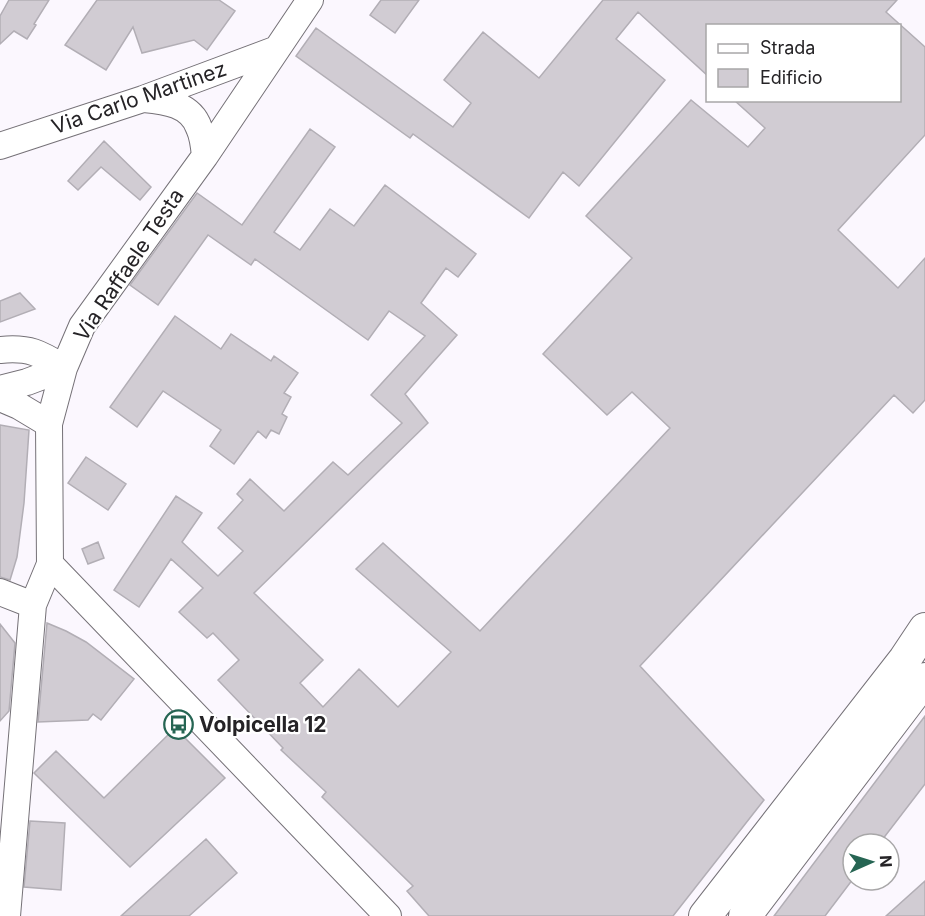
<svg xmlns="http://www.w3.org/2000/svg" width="925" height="916" viewBox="0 0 925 916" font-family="Inter,sans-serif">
  <rect width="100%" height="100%" fill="#fbf7fe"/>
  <!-- building -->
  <path fill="#d1ccd3" stroke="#b2aeb5" stroke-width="1.5" d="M9,0H49L34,24L36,25L27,39L14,31L0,44V16Z
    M97,0H219L235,11L207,50L194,40L142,53L133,27L106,70L65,45Z
    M381,0H419L395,33L370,15Z
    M603,0H897L886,12L925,47V135L838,230L898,288L925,258V400L913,413L894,395L640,666L764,800L673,916H429L407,891L413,886L322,797L326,792L281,750L283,748L218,680L239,660L213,633L207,638L179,612L203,588L171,559L139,607L114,590L176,496L202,513L182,542L218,576L243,551L218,528L243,500L237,494L250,479L284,511L333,462L348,475L402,423L371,395L425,336L389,311L368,340L255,259L251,265L208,235L158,305L130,285L197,193L242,225L310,129L335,147L274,232L300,250L330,209L354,226L385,185L476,254L458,277L446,268L421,303L457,335L405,394L428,423L254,593L323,660L300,683L323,707L359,669L398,707L451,652L356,569L383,543L480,631L670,428L632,392L607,415L543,354L632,258L586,216L691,100L748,147L765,128L734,100H900V26H708V76L638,12L616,39L665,80L579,186L563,172L529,218L413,134L410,138L296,56L316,28L453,127L471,103L444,80L483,32L539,78Z
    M104,141L151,187L140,200L101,167L78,190L68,181Z
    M20,293L35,309L0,322V301Z
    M175,316L221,349L231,334L271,361L274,356L298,373L284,393L291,397L282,414L287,417L279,434L271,430L266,438L258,431L234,464L210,446L221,430L163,391L137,427L110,407Z
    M0,425L29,430L24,503L17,557L10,580L0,577Z
    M86,457L126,484L108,510L68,483Z
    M98,542L104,558L88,564L82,549Z
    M47,623L66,631L86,642L134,679L101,720L93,714L88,720L38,722Z
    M0,624L15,643L9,711L0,721Z
    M925,716V784L879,844H853V879L825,916H774Z
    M175,728L225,778L130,867L34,773L56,751L104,798Z
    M30,821L65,823L61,890L24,887Z
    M206,839L237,873L189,916H121Z
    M925,881V916H886Z"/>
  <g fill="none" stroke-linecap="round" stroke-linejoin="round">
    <defs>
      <path id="minor" d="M144,99C165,101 191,104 199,128C203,136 204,146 205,156
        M0,146L143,99L277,49
        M0,350C29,347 40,353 64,368
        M0,389L27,382L64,368
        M0,398L19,406L49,424
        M50,564L388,916
        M0,592L33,605
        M7,916L33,605L50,564L49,424L64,368L82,326L205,156L310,0"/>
      <path id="major" d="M705,916L905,659L925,629
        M745,916L925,679"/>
    </defs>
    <!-- minor casing -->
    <use href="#minor" stroke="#757177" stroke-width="28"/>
    <!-- major casing -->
    <use href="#major" stroke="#757177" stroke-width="34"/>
    <!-- minor -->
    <use href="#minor" stroke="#fff" stroke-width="26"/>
    <!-- major -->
    <use href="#major" stroke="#fff" stroke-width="32"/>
  </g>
  <!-- icons -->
  <defs>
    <symbol id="bus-ring" viewBox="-11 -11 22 22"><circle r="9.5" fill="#fff" stroke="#266553" stroke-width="1.5"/><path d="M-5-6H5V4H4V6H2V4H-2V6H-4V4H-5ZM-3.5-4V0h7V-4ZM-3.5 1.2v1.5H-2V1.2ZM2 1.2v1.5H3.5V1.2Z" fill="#266553"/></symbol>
  </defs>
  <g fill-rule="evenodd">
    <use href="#bus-ring" x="162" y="708" width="33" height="33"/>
  </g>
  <g text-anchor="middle" stroke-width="4.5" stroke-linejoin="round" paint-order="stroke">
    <!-- street labels -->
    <g font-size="21" fill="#252326" stroke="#fff">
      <text transform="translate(139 98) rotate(-19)" y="7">Via Carlo Martinez</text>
      <text transform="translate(129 265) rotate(-56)" y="7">Via Raffaele Testa</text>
    </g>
    <!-- poi labels -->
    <g font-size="21" font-weight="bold" fill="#252326" stroke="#fff" text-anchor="start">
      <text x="199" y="732">Volpicella 12</text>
    </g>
  </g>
  <!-- legend -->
  <rect x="706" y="24" width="195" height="78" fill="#ffffff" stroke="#a8a7a8" stroke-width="1.5"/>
  <rect x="718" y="44" width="30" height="9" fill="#ffffff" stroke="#a8a7a8" stroke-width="1.5"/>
  <text x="760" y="54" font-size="18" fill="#252326">Strada</text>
  <rect x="718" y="69" width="30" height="18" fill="#d1ccd3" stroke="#a8a7a8" stroke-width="1.5"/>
  <text x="760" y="84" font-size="18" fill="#252326">Edificio</text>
  <!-- north arrow -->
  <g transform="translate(871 862) rotate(87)"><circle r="28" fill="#ffffff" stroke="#a8a7a8" stroke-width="1.5"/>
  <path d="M0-4.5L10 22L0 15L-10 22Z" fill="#266553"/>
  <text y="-9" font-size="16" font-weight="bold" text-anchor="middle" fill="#252326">N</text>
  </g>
</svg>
